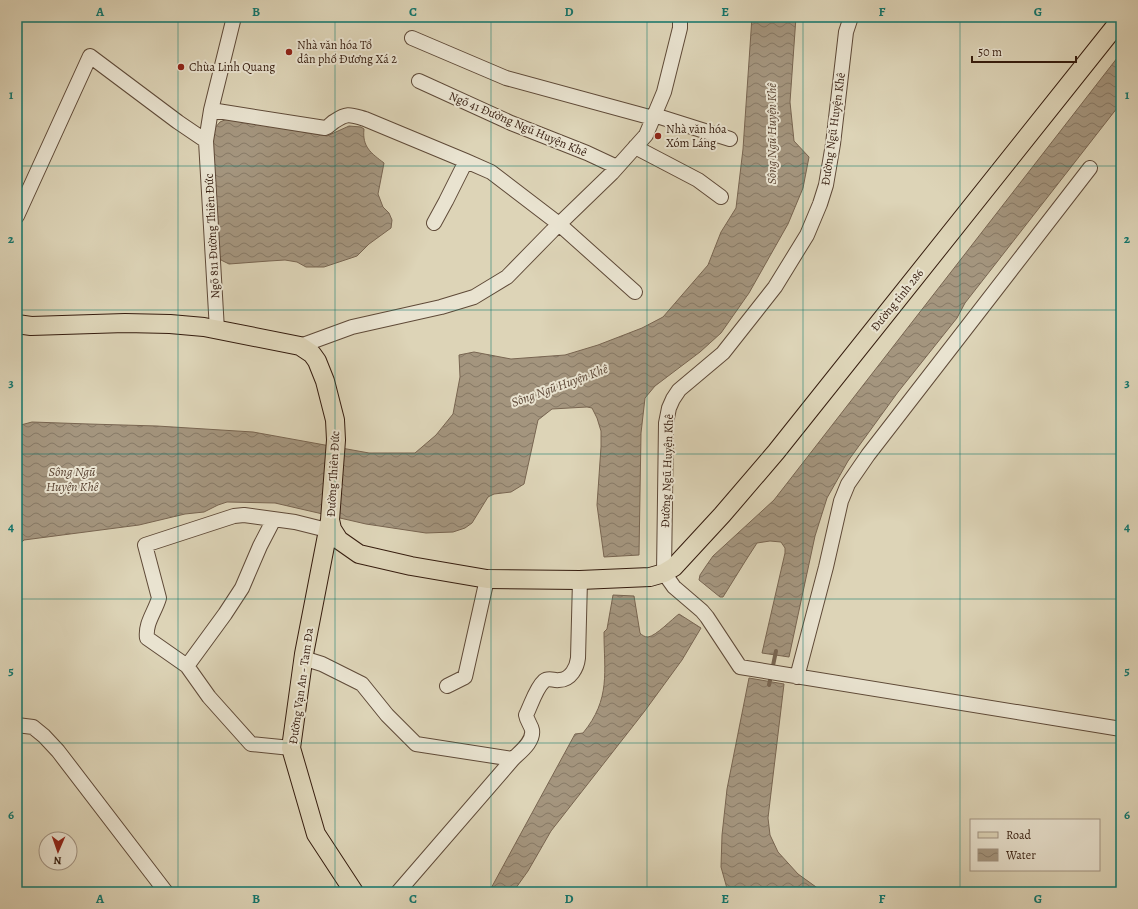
<svg xmlns="http://www.w3.org/2000/svg" width="1138" height="909" viewBox="0 0 1138 909" font-family="Alegreya,serif">
  <defs>
    <pattern id="water-waves" width="16" height="10" patternUnits="userSpaceOnUse"><rect width="16" height="10" fill="#a4957e"/><path d="M0 5q4-4 8 0t8 0" fill="none" stroke="#867966"/></pattern>
  </defs>
  <rect width="100%" height="100%" fill="#ddd4b7"/>
  <filter id="stains"><feTurbulence type="fractalNoise" baseFrequency=".005" numOctaves="4"/><feColorMatrix values="0 0 0 0 .2 0 0 0 0 .09 0 0 0 0 .02 0 0 0 .5 -.17"/></filter>
  <radialGradient id="worn" r=".72"><stop offset=".6" stop-color="#630" stop-opacity="0"/><stop offset="1" stop-color="#630" stop-opacity=".3"/></radialGradient>
  <!-- water -->
  <path fill="url(#water-waves)" stroke="#786551" d="M752,17H796L790,102L794,141L809,157L803,188L788,224L749,293L721,333L700,352L655,386L645,398L641,433L639,555L604,557L597,505L601,447V431L597,418L592,408L587,407L552,409L538,420L524,484L511,492L494,494L488,497L472,523L465,528L453,532L426,533L366,524L275,503L227,502L218,505L204,512L185,514L139,525L24,540L17,546V426L32,422L89,424L157,426L253,432L369,453H415L436,435L453,414L460,377L459,355L474,352L511,359L565,355L598,345L642,328L663,317L708,265L721,232L736,208L743,149Z
    M1121,53V103L965,303L957,318L898,392L848,461L827,498L815,536L789,657L762,653L785,553V548L781,542L770,541L757,543L746,560L723,597H720L699,580L700,575L706,566L713,556L774,500Z
    M227,119L240,121L327,136L349,126L361,127L364,129C362,147 371,153 384,163L378,194L383,207L389,213L392,220L391,228L369,244L357,256L324,267H306L297,262L285,260L269,261L229,264L221,260L217,254L212,148L214,129L220,122Z
    M613,595L634,596L640,633C642,635 644,637 648,637C656,636 672,619 679,614L701,628L682,660L644,712L551,831L528,871L513,892H489L575,734L583,733C611,699 604,672 604,632L607,629Z
    M749,678L784,684L768,818L770,835L778,852L798,874L823,892H728L721,867L722,835L727,789Z"/>
  <g fill="none" stroke-linecap="round" stroke-linejoin="round">
    <!-- stream -->
    <path stroke="#786551" stroke-width="4" d="M769,685L776,651"/>
    <defs>
      <path id="minor" d="M851,17L846,32L833,144L826,185L820,204L807,235L775,287L723,353L679,390L673,399L669,408L666,423L664,573L674,587L702,611L707,617L740,667L1121,729
        M412,38L506,78L653,118
        M419,81L511,123L587,153L617,167
        M211,110L325,128C329,127 331,123 335,121C348,112 351,115 365,119L466,161L491,172L559,224L635,292
        M654,115L730,139
        M206,141L211,110L234,17
        M635,147L698,180L721,197
        M17,216L90,56L178,122L206,141L217,330
        M434,223L446,201L466,161
        M300,346L352,327L441,307L474,297L507,277L552,231L612,173L646,135L664,92L680,28V17
        M303,658L322,664L362,684L387,715L416,744L513,759
        M187,666L225,614L242,588L260,546L274,519
        M797,677L826,567L841,501L848,484L868,455L1090,168
        M447,686L465,677L487,579
        M17,725L33,727L44,736L58,751L166,892
        M291,748L251,744L209,697L187,666L147,638C145,623 155,612 159,598L145,545L234,516L244,515L295,522L327,530
        M398,892L513,759C520,752 534,742 532,730C531,725 527,721 526,715C531,705 536,688 544,681C549,677 554,681 559,680C571,680 577,667 578,658L580,580"/>
      <path id="major" d="M17,324L31,326L125,323L170,324L204,327L300,346L312,354L317,361L325,381L335,420L336,440L330,520L332,529L339,540L359,554L411,566L487,579L580,580L650,577L664,573L674,567L722,515L776,452L1121,19
        M330,520L304,654L291,748L316,834L354,892"/>
    </defs>
    <!-- minor casing -->
    <use href="#minor" stroke="#5f4a38" stroke-width="16"/>
    <!-- major casing -->
    <use href="#major" stroke="#351c0e" stroke-width="20"/>
    <!-- minor -->
    <use href="#minor" stroke="#e9e3d0" stroke-width="14"/>
    <!-- major -->
    <use href="#major" stroke="#ddd4b7" stroke-width="18"/>
  </g>
  <!-- grid -->
  <path fill="none" stroke="#0f766e" stroke-width="1" stroke-opacity="0.55" d="M178,17V892M335,17V892M491,17V892M647,17V892M803,17V892M960,17V892M17,166H1121M17,310H1121M17,454H1121M17,599H1121M17,743H1121"/>
  <!-- markers -->
  <g fill="#8f2418" stroke="#e9e3d0" stroke-width="1.5">
    <circle cx="289" cy="52" r="4"/>
    <circle cx="181" cy="67" r="4"/>
    <circle cx="658" cy="136" r="4"/>
  </g>
  <g text-anchor="middle" stroke-width="4" stroke-linejoin="round" paint-order="stroke">
    <!-- poi labels -->
    <g font-size="12" fill="#351c0e" stroke="#e9e3d0" text-anchor="start">
      <text x="297" y="49">Nhà văn hóa Tổ<tspan x="297" dy="14">dân phố Đương Xá 2</tspan></text>
      <text x="189" y="71">Chùa Linh Quang</text>
      <text x="666" y="133">Nhà văn hóa<tspan x="666" dy="14">Xóm Láng</tspan></text>
    </g>
    <!-- street labels -->
    <g font-size="12" fill="#351c0e" stroke="#e9e3d0">
      <text transform="translate(518 124) rotate(23)" y="4">Ngõ 41 Đường Ngũ Huyện Khê</text>
      <text transform="translate(833 129) rotate(-82)" y="4">Đường Ngũ Huyện Khê</text>
      <text transform="translate(212 236) rotate(-93)" y="4">Ngõ 811 Đường Thiên Đức</text>
      <text transform="translate(897 300) rotate(-51)" y="4">Đường tỉnh 286</text>
      <text transform="translate(667 471) rotate(-88)" y="4">Đường Ngũ Huyện Khê</text>
      <text transform="translate(333 474) rotate(-87)" y="4">Đường Thiên Đức</text>
      <text transform="translate(301 686) rotate(-82)" y="4">Đường Vạn An - Tam Đa</text>
    </g>
    <!-- water labels -->
    <g font-size="13" font-style="italic" fill="#5c4635" stroke="#e9e3d0">
      <text transform="translate(771 134) rotate(-90)" y="5">Sông Ngũ Huyện Khê</text>
      <text transform="translate(559 385) rotate(-20)" y="5">Sông Ngũ Huyện Khê</text>
      <text x="72" y="476">Sông Ngũ<tspan x="72" dy="15">Huyện Khê</tspan></text>
    </g>
  </g>
  <!-- margin -->
  <rect width="1138" height="909" fill="none" stroke="#ddd4b7" stroke-width="44"/>
  <!-- legend -->
  <rect x="970" y="819" width="130" height="52" fill="#e9e3d0" stroke="#a19382"/>
  <rect x="978" y="832" width="20" height="6" fill="#ddd4b7" stroke="#a19382"/>
  <text x="1006" y="839" font-size="12" fill="#351c0e">Road</text>
  <rect x="978" y="849" width="20" height="12" fill="url(#water-waves)" stroke="#a19382"/>
  <text x="1006" y="859" font-size="12" fill="#351c0e">Water</text>
  <!-- north arrow -->
  <g transform="translate(58 851) rotate(182)"><circle r="19" fill="#e9e3d0" stroke="#a19382"/>
  <path d="M0-3L7 15L0 10L-7 15Z" fill="#8f2418"/>
  <text y="-6" font-size="11" font-weight="bold" text-anchor="middle" fill="#351c0e">N</text>
  </g>
  <!-- scale -->
  <path d="M972 56v6h104v-6" fill="none" stroke="#351c0e" stroke-width="2"/>
  <text x="978" y="56" font-size="12" fill="#351c0e" stroke="#e9e3d0" stroke-width="3" paint-order="stroke">50 m</text>
  <rect x="22" y="22" width="1094" height="865" fill="none" stroke="#0f766e" stroke-width="1.5"/>
  <g font-size="13" text-anchor="middle" font-weight="bold" fill="#0f766e">
    <text x="100" y="16">A</text>
    <text x="256" y="16">B</text>
    <text x="413" y="16">C</text>
    <text x="569" y="16">D</text>
    <text x="725" y="16">E</text>
    <text x="882" y="16">F</text>
    <text x="1038" y="16">G</text>
    <text x="11" y="99">1</text>
    <text x="1127" y="99">1</text>
    <text x="11" y="243">2</text>
    <text x="1127" y="243">2</text>
    <text x="11" y="387">3</text>
    <text x="1127" y="387">3</text>
    <text x="11" y="531">4</text>
    <text x="1127" y="531">4</text>
    <text x="11" y="675">5</text>
    <text x="1127" y="675">5</text>
    <text x="11" y="819">6</text>
    <text x="1127" y="819">6</text>
    <text x="100" y="903">A</text>
    <text x="256" y="903">B</text>
    <text x="413" y="903">C</text>
    <text x="569" y="903">D</text>
    <text x="725" y="903">E</text>
    <text x="882" y="903">F</text>
    <text x="1038" y="903">G</text>
  </g>
  <rect width="100%" height="100%" filter="url(#stains)"/>
  <rect width="100%" height="100%" fill="url(#worn)"/>
</svg>
